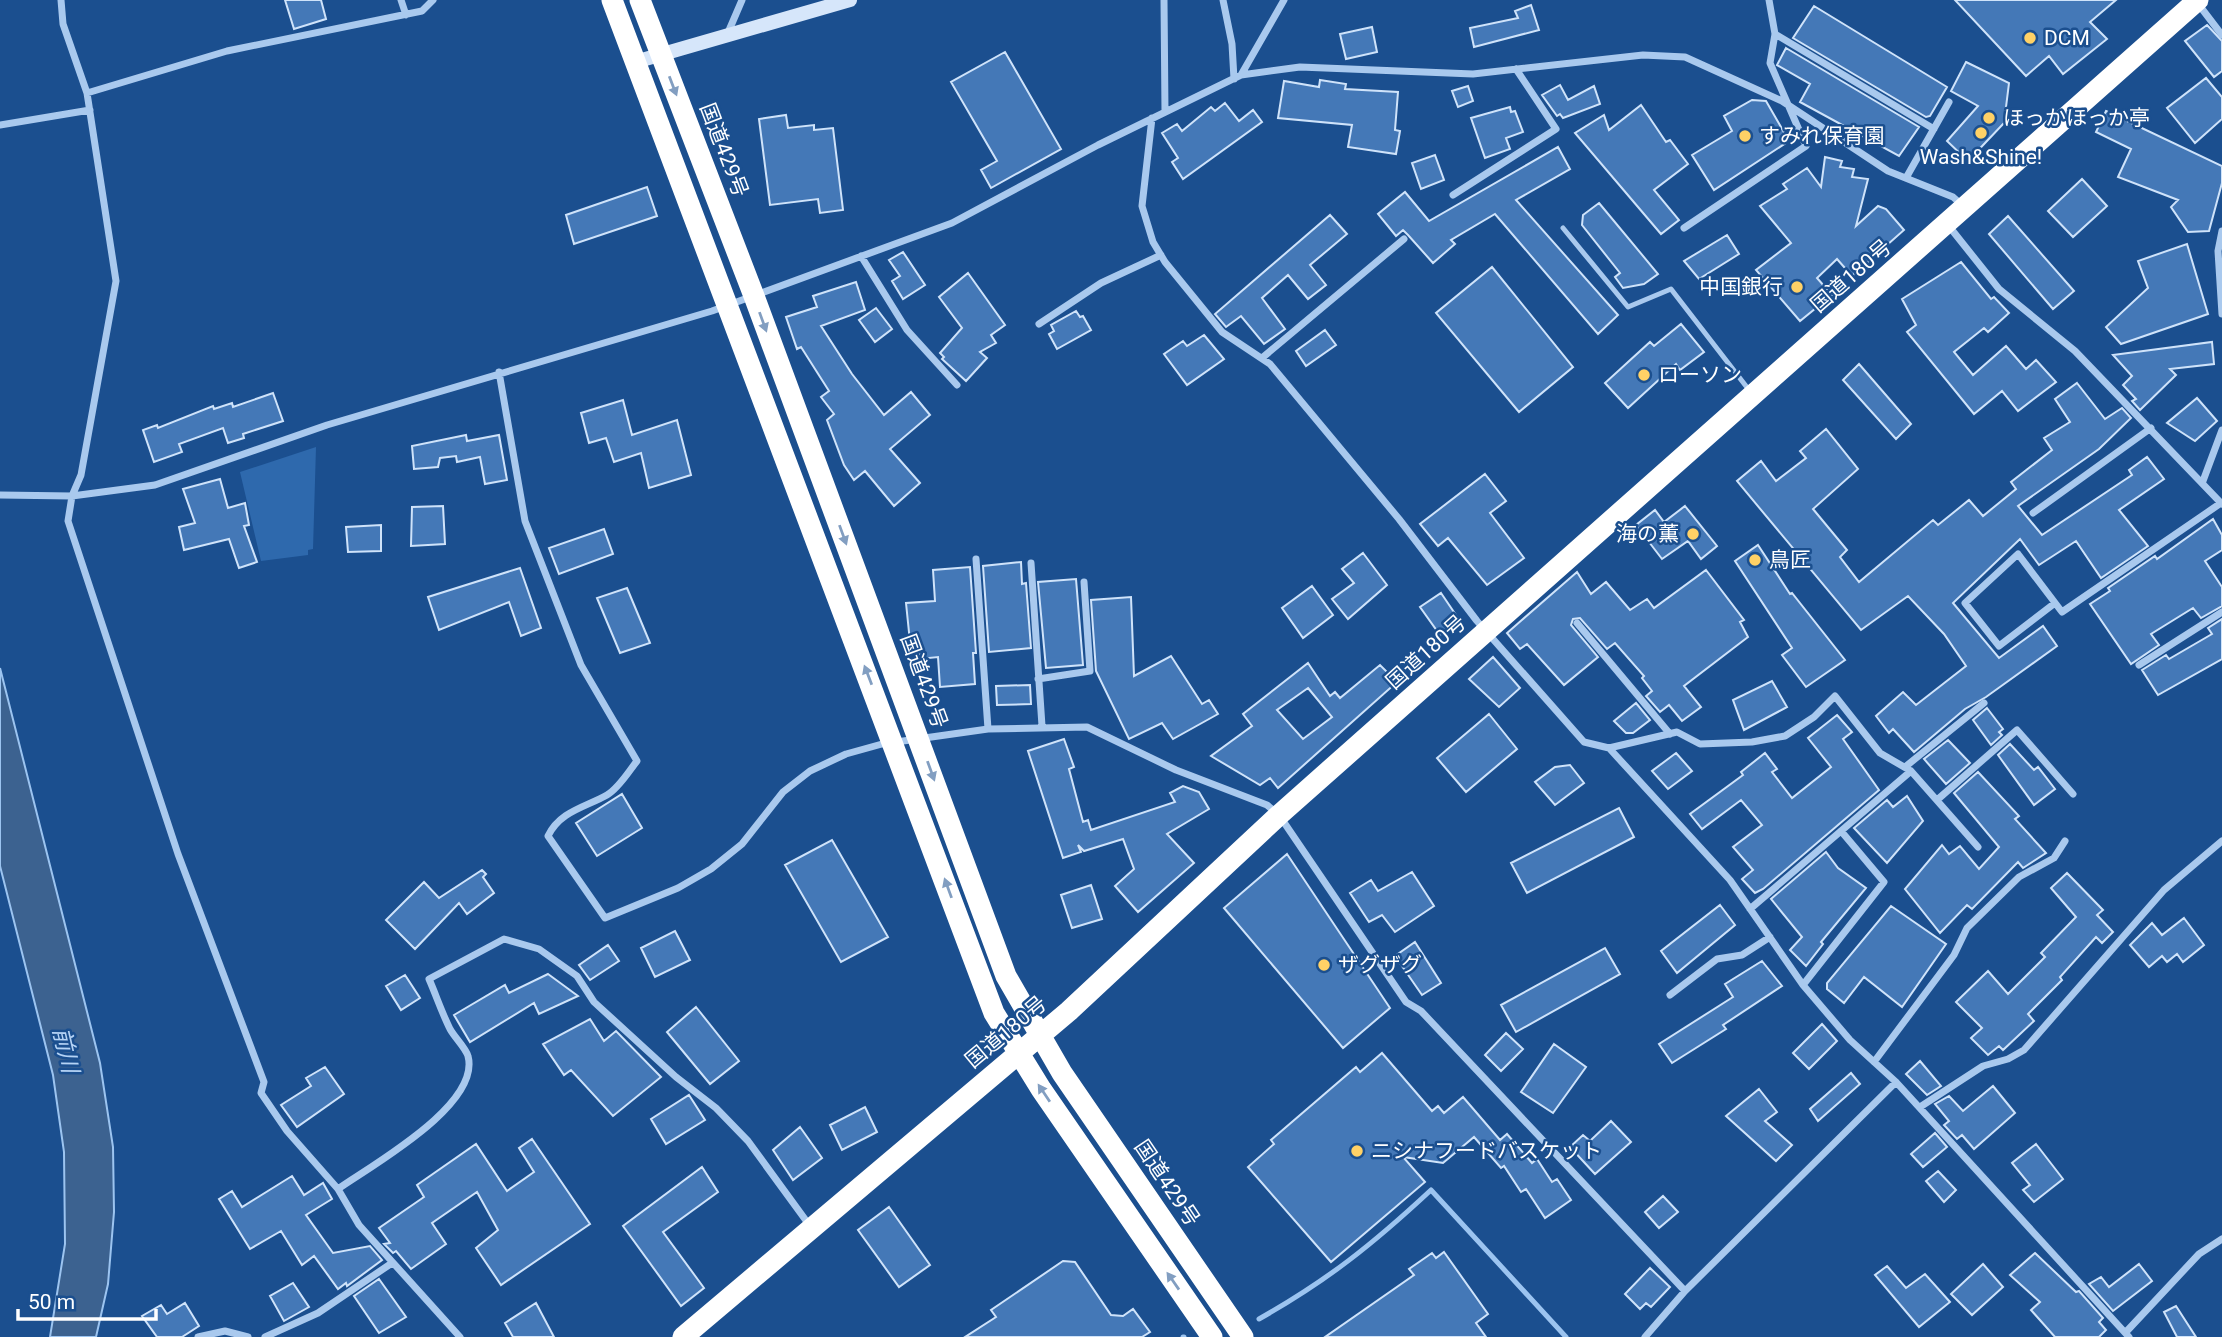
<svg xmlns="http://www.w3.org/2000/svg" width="2222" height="1337" viewBox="0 0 2222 1337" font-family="Roboto,'Noto Sans JP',sans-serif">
  <rect width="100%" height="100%" fill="#1b4f8f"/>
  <!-- green -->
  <path fill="#2e69ad" d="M316,447L313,549L308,550V555L261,561L240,472Z"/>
  <!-- water -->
  <path fill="#3c6290" stroke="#9cc4f0" stroke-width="2" d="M0,668L100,1063L113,1147L114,1212L108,1284L96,1337H50L65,1244L64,1152L53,1075L0,866Z"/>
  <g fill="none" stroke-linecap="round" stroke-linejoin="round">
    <!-- stream -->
    <path stroke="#9cc4f0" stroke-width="5" d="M1259,1319C1328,1280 1373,1244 1431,1190L1566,1337
      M1183,1337H1184"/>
  </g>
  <!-- building -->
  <path fill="#4478b7" stroke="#cfe3fa" stroke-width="2" fill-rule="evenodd" d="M285,0H321L326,19L294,29Z
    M1955,0H2116L2090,22L2107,39L2063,74L2049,56L2026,76Z
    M1531,5L1539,30L1474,47L1470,28L1518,18L1515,11Z
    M1814,6L1947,87L1930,116L1926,117L1793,38Z
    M2207,25L2222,41V71L2214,77L2185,41Z
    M1372,27L1377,52L1346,59L1340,34Z
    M1786,48L1919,127L1899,156L1800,102L1810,84L1777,65Z
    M1005,52L1061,149L991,188L981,170L997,161L951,82Z
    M1966,62L2009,83L2004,123L1968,161L1947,141L1978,106L1951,91Z
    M2206,78L2222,97V119L2195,143L2167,108Z
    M1320,80L1346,84L1345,89L1398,92L1395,130L1400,131L1396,154L1348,147L1352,125L1278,118L1284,81L1319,87Z
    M1560,85L1568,100L1594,86L1600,104L1563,118L1560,114L1557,116L1542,95Z
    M1468,86L1473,101L1458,107L1452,91Z
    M1752,100L1766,101L1789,141L1714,190L1692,155L1732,131L1724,116Z
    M1225,103L1239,121L1253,110L1262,122L1183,179L1172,162L1178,158L1162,133L1177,124L1182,131L1211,107L1215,111Z
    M1641,105L1666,142L1670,140L1688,164L1654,190L1679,220L1661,234L1575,133L1604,115L1609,130Z
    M1510,107L1511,112L1515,111L1523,132L1506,138L1510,149L1485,158L1471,118Z
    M2106,111L2222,166V183L2209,231L2188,232L2171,207L2178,200L2118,177L2131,149L2096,132Z
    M786,115L788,128L814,125V130L833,128L843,210L820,213L818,199L770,205L759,119Z
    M1558,147L1570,169L1516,200L1618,315L1598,334L1495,214L1451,240L1455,244L1433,263L1408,235L1403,230L1396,236L1378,214L1405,192L1429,221Z
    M1435,155L1444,180L1421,189L1412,163Z
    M1825,157L1842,161L1840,167L1854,169L1852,177L1868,179L1856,226L1878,206L1886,209L1904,230L1852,276L1837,259L1817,278L1832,295L1800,321L1756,270L1791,243L1760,206L1787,189L1783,184L1807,168L1821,187Z
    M2082,179L2107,206L2073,237L2048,211Z
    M647,187L657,216L574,244L566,215Z
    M1599,203L1658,274L1644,284L1623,288L1615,277L1620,273L1582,225L1583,215Z
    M1330,215L1347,234L1310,265L1326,285L1308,299L1288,275L1262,298L1285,329L1264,344L1241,316L1226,327L1215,314Z
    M2008,216L2074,291L2053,309L1989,234Z
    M1727,235L1739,254L1699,279L1684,261Z
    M2187,244L2208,314L2121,344L2106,327L2148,288L2138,261Z
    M903,252L925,285L903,299L892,281L900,276L889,260Z
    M1961,262L1991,299L1994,297L2009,313L1988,332L1984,328L1954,352L1973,375L2006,346L2026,369L2036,360L2056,382L2018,411L2002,391L1974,414L1907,332L1916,325L1902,299Z
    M1492,267L1573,367L1519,412L1436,313Z
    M968,273L1005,325L991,335L996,343L980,352L987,358L966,381L942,359L944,357L940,353L962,328L939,297Z
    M856,282L865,310L821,326L852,374L884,415L911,392L930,415L890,449L920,483L894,506L865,471L854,480L844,465L827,420L834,414L821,397L829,391L801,347L797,349L786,317L817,307L813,296Z
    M876,308L892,329L875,342L859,320Z
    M1076,311L1080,317L1083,316L1091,330L1057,349L1049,334L1054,331L1051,325Z
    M1681,324L1704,352L1680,370L1676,364L1628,408L1605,383L1650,342L1654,346Z
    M1325,330L1336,345L1306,366L1296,351Z
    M1204,335L1224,359L1187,385L1164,354L1183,341L1187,346Z
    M2212,342L2214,364L2170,369L2176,375L2140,410L2132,401L2136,399L2123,385L2132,376L2113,355Z
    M1859,364L1911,424L1896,439L1843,380Z
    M2077,383L2105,419L2122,408L2131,418L2099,449L2018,506L2042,535L2132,475L2129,470L2147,457L2164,479L2119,510L2148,546L2101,578L2076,541L2039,565L2020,539L1953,603L1999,658L2043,626L2057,646L1986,697L1965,709L1914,752L1893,729L1889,733L1876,716L1903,692L1916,705L1966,666L1944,634L1908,596L1861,630L1737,481L1761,461L1776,481L1806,458L1800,451L1826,429L1858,469L1813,509L1847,550L1840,557L1859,582L1933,520L1938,525L1969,500L1983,516L2016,489L2011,482L2052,450L2044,438L2070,422L2055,399Z
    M273,393L283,421L243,434L244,438L228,443L223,428L179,444L182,452L154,462L143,430L157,425L158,428L213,406L214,409L232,403L233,407Z
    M2197,398L2217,421L2195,441L2167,423Z
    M623,400L632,435L677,420L691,475L649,488L641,453L614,462L606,438L589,443L581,413Z
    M466,435L467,441L499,435L507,480L485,484L480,457L457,462L456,456L440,458L438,467L414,469L412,446Z
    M1485,474L1506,501L1490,513L1524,558L1487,585L1448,538L1438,546L1420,524Z
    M220,479L228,508L245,503L249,525L244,526L257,562L239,568L229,539L184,550L179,527L195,523L183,489Z
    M443,506L445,544L411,546L412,507Z
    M1685,506L1717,546L1701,559L1688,541L1662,559L1636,525L1655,510L1664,522Z
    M2213,519L2222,535V550L2205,561L2222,587V606L2201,618L2193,608L2151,634L2159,645L2131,664L2090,604L2110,591L2108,588L2155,556L2157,559Z
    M381,525V551L348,552L346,527Z
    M604,529L613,554L559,574L549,548Z
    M1758,545L1790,594L1792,593L1845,660L1806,687L1782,655L1792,648L1735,561Z
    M1363,553L1387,585L1348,619L1332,599L1354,583L1342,569Z
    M1021,562L1022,584L1026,583L1031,648L989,652L983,566Z
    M970,567L976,653H973L975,684L940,687L938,657L919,659L918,641L910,642L906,603L935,601L933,570Z
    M520,568L541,628L521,636L509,602L439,630L428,597Z
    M1706,570L1744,620L1740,622L1748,637L1684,686L1701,707L1682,721L1669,705L1660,712L1646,696L1652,691L1642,678L1644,676L1615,643L1607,649L1580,618L1573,619L1571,625L1598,657L1564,685L1527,644L1520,649L1507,633L1577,572L1591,594L1606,582L1630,610L1647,599L1654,608Z
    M1076,579L1083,665L1046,668L1038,582Z
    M1312,586L1333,615L1303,638L1282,608Z
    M627,588L650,643L620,653L597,598Z
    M1441,593L1460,621L1440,635L1420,607Z
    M1131,597L1134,676L1171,656L1202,704L1209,700L1218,714L1173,739L1162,723L1129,739L1096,671L1091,600Z
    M2222,619V659L2158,695L2142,670L2166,655L2169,659L2212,634L2208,628Z
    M1493,657L1520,688L1499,707L1469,679Z
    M1308,663L1330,696L1335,692L1340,698L1380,665L1397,682L1278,788L1270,778L1260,785L1211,756L1252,726L1243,714ZM1308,688L1332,717L1303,739L1277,710Z
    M1772,681L1787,707L1744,730L1733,700Z
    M1030,685L1031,704L997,705L996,686Z
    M1636,703L1650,720L1633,733H1626L1614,721Z
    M1987,708L2003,729L1999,732L2002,735L1991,745L1973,720Z
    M1489,714L1517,749L1466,792L1437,758Z
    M1837,715L1852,732L1843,739L1879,790L1763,889L1755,893L1742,879L1753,870L1733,847L1762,825L1741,800L1702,829L1690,814L1743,775L1741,772L1765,753L1777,769L1772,772L1792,798L1831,767L1808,738Z
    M1064,739L1074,767L1069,769L1083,822L1088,820L1091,830L1175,802L1170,793L1183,786L1199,792L1209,809L1167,834L1194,863L1138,912L1115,886L1134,869L1123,839L1084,851L1078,845L1081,852L1063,858L1028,751Z
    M1948,740L1970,763L1946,784L1924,759Z
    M2010,744L2034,770L2038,767L2055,789L2034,805L1998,755Z
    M1676,753L1692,771L1668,789L1652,771Z
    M1570,765L1584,783L1555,805L1535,782L1555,767Z
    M1978,772L2019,816L2015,819L2046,853L2023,868L2018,862L1972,909L1967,905L1940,933L1905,889L1942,845L1949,854L1960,846L1979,869L1999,847L1954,793Z
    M622,794L642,828L597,856L576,823Z
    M1907,796L1923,821L1887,863L1854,828L1887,800L1893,807Z
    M1619,808L1634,837L1527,893L1511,863Z
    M832,840L888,937L841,962L785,865Z
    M1826,852L1838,868L1866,888L1821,942L1823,944L1806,966L1790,950L1802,937L1771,899Z
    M1287,854L1390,1008L1343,1048L1224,908Z
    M482,870L486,874L483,877L494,893L467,914L459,903L415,949L386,920L424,882L439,898Z
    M1412,872L1434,906L1395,932L1382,915L1369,922L1350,893L1371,880L1378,891Z
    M2067,873L2103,910L2097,915L2113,932L2102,943L2096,937L2060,977L2062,980L2028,1014L2034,1021L2003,1050L1999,1046L1988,1055L1971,1038L1982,1028L1956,1002L1988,971L2008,994L2045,957L2041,953L2076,917L2051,888Z
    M1091,885L1102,919L1072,928L1061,895Z
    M1720,905L1735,925L1677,973L1661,951Z
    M1891,906L1946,944L1902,1007L1864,977L1844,1003L1827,989V983Z
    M2184,918L2204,945L2183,962L2177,954L2167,962L2162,956L2149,967L2130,945L2152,923L2162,935Z
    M675,931L690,960L655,977L641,948Z
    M1415,942L1441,983L1422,995L1395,956Z
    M608,945L619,961L590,980L579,965Z
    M1605,948L1620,974L1516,1032L1501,1005Z
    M1762,961L1782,986L1723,1025L1726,1029L1672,1063L1659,1044L1733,997L1725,984Z
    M548,974L578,996L539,1014L534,1003L470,1042L454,1015L505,985L509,993Z
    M405,975L420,998L401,1010L386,986Z
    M696,1007L739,1061L710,1084L667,1032Z
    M590,1019L604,1041L616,1031L661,1077L613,1116L571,1070L564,1075L543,1044Z
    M1822,1024L1837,1041L1809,1069L1793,1053Z
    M1506,1033L1523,1049L1501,1071L1485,1055Z
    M1554,1044L1586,1067L1553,1113L1521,1092Z
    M1382,1053L1432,1111L1438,1106L1444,1113L1463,1097L1500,1140L1507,1134L1532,1163L1537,1159L1552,1182L1557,1179L1571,1200L1545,1218L1526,1189L1521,1192L1504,1166L1501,1168L1474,1137L1443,1163L1403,1157L1425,1182L1331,1262L1248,1167L1274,1144L1271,1140L1356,1067L1360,1072Z
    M1920,1061L1941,1086L1927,1095L1906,1074Z
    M325,1067L344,1094L297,1127L281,1105L311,1086L306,1078Z
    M1851,1073L1860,1084L1818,1121L1810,1109Z
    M1993,1086L2015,1113L1974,1149L1962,1135L1957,1139L1944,1125L1949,1121L1935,1104L1949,1096L1963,1111Z
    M1759,1089L1777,1112L1765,1121L1792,1145L1776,1161L1726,1116Z
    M689,1095L705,1120L666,1144L651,1119Z
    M865,1107L877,1132L842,1150L830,1125Z
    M1611,1121L1631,1142L1595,1174L1570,1147L1583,1135L1590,1141Z
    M800,1127L822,1158L793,1180L773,1150Z
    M1935,1133L1947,1147L1923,1167L1911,1154Z
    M532,1139L590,1224L501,1285L476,1248L498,1230L477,1192L432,1223L446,1244L411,1269L396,1251L393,1253L384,1244L390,1243L379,1228L424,1197L417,1185L476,1144L507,1191L534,1172L519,1148Z
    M2036,1144L2063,1179L2034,1202L2023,1190L2030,1185L2012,1163Z
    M702,1167L718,1192L663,1232L704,1288L681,1306L623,1226Z
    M1938,1171L1956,1190L1944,1202L1926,1181Z
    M292,1176L304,1195L323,1183L332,1199L306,1215L333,1253L370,1246L382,1260L347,1286L346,1283L338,1289L314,1256L302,1265L281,1231L250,1249L219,1199L232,1191L242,1207Z
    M1663,1196L1678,1212L1659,1228L1645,1212Z
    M889,1207L930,1265L899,1287L858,1230Z
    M1444,1252L1488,1314L1476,1323L1486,1337H1325L1414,1275L1409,1269L1432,1253L1436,1258Z
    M2035,1253L2076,1292L2079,1291L2103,1318L2099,1322L2106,1330L2099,1337H2055L2031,1310L2040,1302L2010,1275Z
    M1063,1261L1075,1262L1111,1315L1123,1316L1133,1309L1150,1332L1142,1337H965L996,1317L991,1310Z
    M1983,1264L2003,1287L1972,1315L1951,1294Z
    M2139,1264L2152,1281L2113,1311L2089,1284L2101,1277L2109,1287Z
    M1887,1266L1906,1288L1925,1274L1950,1302L1919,1327L1875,1275Z
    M1650,1268L1670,1287L1651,1307L1646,1303L1640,1309L1625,1294Z
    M379,1279L406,1317L379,1333L354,1296Z
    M293,1283L309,1307L284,1321L270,1296Z
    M185,1303L199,1326L182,1337H157L142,1316L161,1305L167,1314Z
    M536,1303L554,1337H513L505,1323Z
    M2176,1306L2196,1337H2177L2164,1312Z"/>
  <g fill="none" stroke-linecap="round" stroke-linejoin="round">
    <!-- lane -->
    <path stroke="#a9c9ee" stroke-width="5" d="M1563,228L1628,307L1671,289L1749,390"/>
    <!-- street -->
    <path stroke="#a9c9ee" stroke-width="7" d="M61,0L63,24L87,93L116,281L81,475L72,496L68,521L178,854L264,1082L261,1093L287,1131L338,1189
      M401,0L406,15
      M1164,0L1165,112
      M1223,0L1232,44L1234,79
      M2199,5L2222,35
      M1775,34L1934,129
      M727,35L742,0
      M1241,75L1284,0
      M87,93L227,51L422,11L433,0
      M1152,118L1142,206L1153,242L1165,262L1222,332L1270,364L1399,519L1477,621L1584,742L1609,748L1677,732L1700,744L1752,742L1785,736L1814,717L1835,696L1880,753L1911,771L1978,847
      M0,125L90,110
      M1906,178L1949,102
      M1453,195L1556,129L1516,69
      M1948,225L1999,289L2075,351L2222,504
      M1684,228L1806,146L1770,63L1775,34L1769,0
      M2222,231L2218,251L2222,314
      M861,256L907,330L957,385
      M1039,324L1101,283L1161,255
      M1262,358L1404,239
      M499,372L525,521L581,665L637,761C629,771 619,788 607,795C586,807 560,811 548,836L605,918L678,888L711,869L742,844L783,792L810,771L846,754L882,744L988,729L1087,727L1176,770L1267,805L1279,815L1406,1002L1421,1011L1685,1291
      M2203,481L2222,430
      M0,495L72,496L155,485L327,425L712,311L952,223L1098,145L1241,75L1300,67L1473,74L1643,55L1685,57L1782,101L1888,171L1953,197L1962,205
      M2033,513L2151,428
      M976,559L988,729
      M1031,563L1042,726
      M2055,603L1999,646L1965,603L2018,554L2062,612L2221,503
      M1577,623L1670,734
      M2139,665L2222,612
      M1038,679L1090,671L1084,582
      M1609,748L1730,880L1803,985L1850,1040L1896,1082L2129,1337
      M1905,767L1984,703
      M1937,800L2017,730L2073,794
      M1750,909L1911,771
      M1803,985L1884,882L1841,831
      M1670,995L1717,959L1742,955L1770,937
      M1874,1062L1954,955L1967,928L2019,877L2054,858L2065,841
      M1920,1107L1983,1066L2008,1059L2024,1050L2164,890L2222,841
      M2126,1332L2199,1254L2222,1239
      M198,1337L225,1331L248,1337
      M265,1337L318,1313L392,1263
      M460,1337L359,1225L338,1189C372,1165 481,1105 468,1056C465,1047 455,1038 450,1029C442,1013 436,995 429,979L504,939L539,949L577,976L594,1002L676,1077L716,1108L748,1141L810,1226
      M1645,1337L1685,1291L1896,1082"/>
    <!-- secondary -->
    <path stroke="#d6e6fa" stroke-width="14" d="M635,62L850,0"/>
    <!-- highway -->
    <path stroke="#fff" stroke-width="21" d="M612,0L994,1013L1041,1089L1212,1337
      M640,0L754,296L1006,976L1062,1073L1243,1337
      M683,1337L1069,1011L1279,815L2198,0"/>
  </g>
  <!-- one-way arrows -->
  <defs><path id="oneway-solid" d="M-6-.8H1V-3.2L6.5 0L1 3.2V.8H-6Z" transform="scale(1.75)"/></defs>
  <g fill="#829ec1">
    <use href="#oneway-solid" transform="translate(673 86) rotate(69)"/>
    <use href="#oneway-solid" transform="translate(763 322) rotate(70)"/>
    <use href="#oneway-solid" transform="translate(843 535) rotate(70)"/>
    <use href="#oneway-solid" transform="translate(868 675) rotate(-111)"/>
    <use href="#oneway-solid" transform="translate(931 771) rotate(70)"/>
    <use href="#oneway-solid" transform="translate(948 888) rotate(-110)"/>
    <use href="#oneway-solid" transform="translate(1044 1093) rotate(-124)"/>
    <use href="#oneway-solid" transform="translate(1173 1281) rotate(-125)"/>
  </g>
  <!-- markers -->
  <g fill="#ffd166" stroke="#1b4f8f" stroke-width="2.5">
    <circle cx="2030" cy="38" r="7"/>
    <circle cx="1989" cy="118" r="7"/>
    <circle cx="1981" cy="133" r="7"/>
    <circle cx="1745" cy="136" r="7"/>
    <circle cx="1797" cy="287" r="7"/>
    <circle cx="1644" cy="375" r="7"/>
    <circle cx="1693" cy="534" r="7"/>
    <circle cx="1755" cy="560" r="7"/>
    <circle cx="1324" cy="965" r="7"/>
    <circle cx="1357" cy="1151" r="7"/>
  </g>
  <g text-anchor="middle" stroke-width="5" stroke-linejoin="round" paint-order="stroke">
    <!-- poi labels -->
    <g font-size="21" fill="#fff" stroke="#1b4f8f" text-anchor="start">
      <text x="2044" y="45">DCM</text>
      <text x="2003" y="125">ほっかほっか亭</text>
      <text x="1759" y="143">すみれ保育園</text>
      <text x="1981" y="164" text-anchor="middle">Wash&amp;Shine!</text>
      <text x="1783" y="294" text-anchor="end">中国銀行</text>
      <text x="1658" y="382">ローソン</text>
      <text x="1679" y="541" text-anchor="end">海の薫</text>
      <text x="1769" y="567">鳥匠</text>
      <text x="1338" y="972">ザグザグ</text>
      <text x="1371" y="1158">ニシナフードバスケット</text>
    </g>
    <!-- street labels -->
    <g font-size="21" fill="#fff" stroke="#1b4f8f">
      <text transform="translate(724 150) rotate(69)" y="7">国道429号</text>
      <text transform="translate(1851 276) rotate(-41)" y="7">国道180号</text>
      <text transform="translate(1426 652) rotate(-42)" y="7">国道180号</text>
      <text transform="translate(924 681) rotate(70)" y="7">国道429号</text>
      <text transform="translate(1006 1032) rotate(-40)" y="7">国道180号</text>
      <text transform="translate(1167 1183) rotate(56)" y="7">国道429号</text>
    </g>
    <!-- water labels -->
    <g font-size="23" font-style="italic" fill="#b5d3f5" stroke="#1b4f8f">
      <text transform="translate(66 1050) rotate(77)" y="8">前川</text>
    </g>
  </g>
  <!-- scale -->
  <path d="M18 1309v10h138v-10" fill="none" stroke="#ffffff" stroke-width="3.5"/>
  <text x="28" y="1309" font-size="21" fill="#ffffff" stroke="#1b4f8f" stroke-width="5" paint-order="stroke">50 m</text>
</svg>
